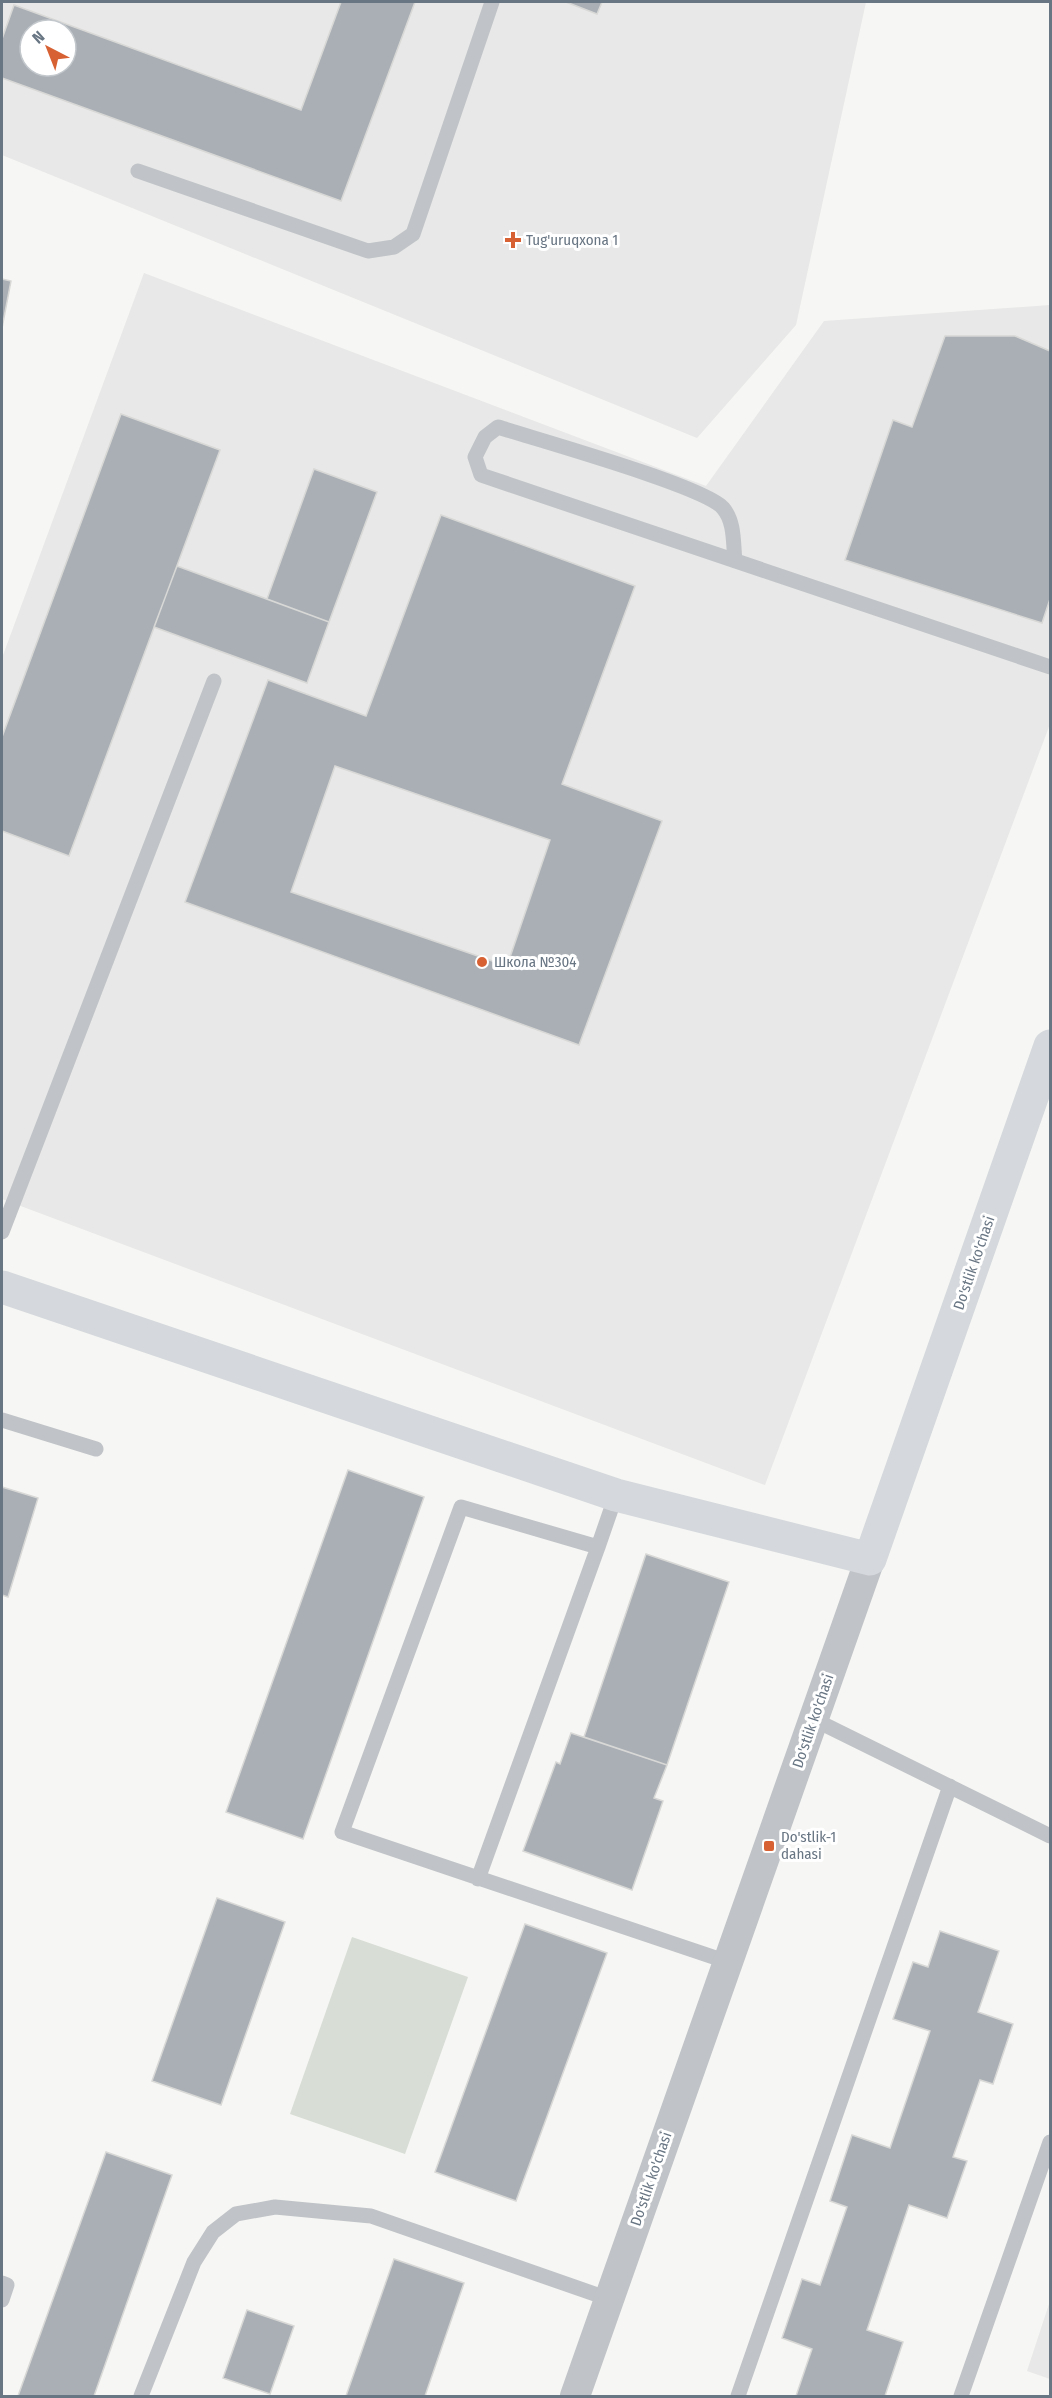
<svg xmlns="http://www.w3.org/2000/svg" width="1052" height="2398" viewBox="0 0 1052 2398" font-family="'Fira Sans Condensed',sans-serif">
  <rect width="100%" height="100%" fill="#f6f7f4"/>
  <!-- built -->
  <path fill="#e7e8e7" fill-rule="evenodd" d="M2,2H866L796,325L697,438L2,155ZM30,30H66V66H30Z
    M144,273L706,486L824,321L1050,305V724L765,1485L2,1199V658Z
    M1050,2301V2379L1027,2371Z"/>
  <!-- green -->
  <path fill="#d8ddd5" d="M352,1937L468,1977L405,2154L290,2114Z"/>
  <!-- building -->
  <path fill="#a9afb5" stroke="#d8d8d6" stroke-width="1.5" fill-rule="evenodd" d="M341,2H415L341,201L2,78V39L14,5L301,110ZM30,30H66V66H30Z
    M566,2H602L597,14Z
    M2,279L11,281L2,328Z
    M945,336H1015L1050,351V599L1042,623L845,560L893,420L912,427Z
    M121,414L220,450L69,856L2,831V737Z
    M314,469L377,492L329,622L267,599Z
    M441,515L635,586L562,784L662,821L579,1045L185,902L268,680L366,716ZM335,766L550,840L507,966L291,892Z
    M177,566L329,622L307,683L154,627Z
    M348,1470L424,1497L303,1839L226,1812Z
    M2,1487L38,1498L8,1597L2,1595Z
    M646,1554L729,1582L667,1765L584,1737Z
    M571,1733L667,1765L654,1798L663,1801L632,1890L523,1851L556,1762L560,1764Z
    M217,1898L285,1922L221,2105L152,2081Z
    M525,1924L607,1953L516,2201L435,2172Z
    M940,1931L999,1951L978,2012L1013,2024L993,2084L980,2080L953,2157L967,2161L947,2218L909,2205L867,2330L903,2342L885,2396H796L812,2349L782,2338L802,2279L820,2285L847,2207L830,2201L852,2135L890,2148L930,2031L893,2019L913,1962L928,1967Z
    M106,2152L172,2175L94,2396H18Z
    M394,2259L464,2283L425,2396H346Z
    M247,2310L294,2326L270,2394L223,2378Z"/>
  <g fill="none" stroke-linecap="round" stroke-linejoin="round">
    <!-- lane -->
    <path stroke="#c0c3c7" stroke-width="15" d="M138,171L368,251L394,247L413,234L492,2
      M735,561C733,543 735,522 723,508C704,486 535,439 498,427L485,437L475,457L481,475L1050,667
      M2,1232L214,681
      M2,1420L96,1449
      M616,1495L598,1547L461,1507L342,1832L728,1962
      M813,1719L1050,1836
      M478,1879L598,1547
      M2,2283L7,2285L2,2300
      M141,2396L194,2262L213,2232L236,2214L275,2207L371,2216L609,2299
      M738,2396L950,1786
      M961,2396L1050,2142"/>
    <!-- street -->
    <path stroke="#c0c3c7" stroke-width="30" d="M575,2396L870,1559"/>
    <!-- secondary -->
    <path stroke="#d5d8dc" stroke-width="33" d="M2,1287L616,1495L870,1559L1050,1046"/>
  </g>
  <!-- markers -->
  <g fill="#d76133" stroke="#fff" stroke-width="2">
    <path d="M510 231h6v6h6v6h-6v6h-6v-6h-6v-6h6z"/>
    <circle cx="482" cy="962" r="6"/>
    <rect x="763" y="1840" width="12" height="12" rx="3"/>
  </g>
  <g text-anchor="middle" stroke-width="6" stroke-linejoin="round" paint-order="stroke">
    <!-- poi labels -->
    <g font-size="15" fill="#687583" stroke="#fff" text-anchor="start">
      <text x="526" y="245">Tug'uruqxona 1</text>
      <text x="494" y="967">Школа №304</text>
      <text x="781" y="1842">Do'stlik-1<tspan x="781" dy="17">dahasi</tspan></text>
    </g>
    <!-- street labels -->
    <g font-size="15" fill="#687583" stroke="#fff">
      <text transform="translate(974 1263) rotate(-71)" y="5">Do'stlik ko'chasi</text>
      <text transform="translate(813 1721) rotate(-71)" y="5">Do'stlik ko'chasi</text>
      <text transform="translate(651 2179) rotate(-71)" y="5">Do'stlik ko'chasi</text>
    </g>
  </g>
  <!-- border -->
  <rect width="1052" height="2398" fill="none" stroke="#687583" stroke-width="6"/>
  <!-- north arrow -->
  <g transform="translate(48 48) rotate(318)"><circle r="28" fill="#ffffff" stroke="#c3c8cd" stroke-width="1.5"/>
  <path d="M0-4.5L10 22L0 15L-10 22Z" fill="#d76133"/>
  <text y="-9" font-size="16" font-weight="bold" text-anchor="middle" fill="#687583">N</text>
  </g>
</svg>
